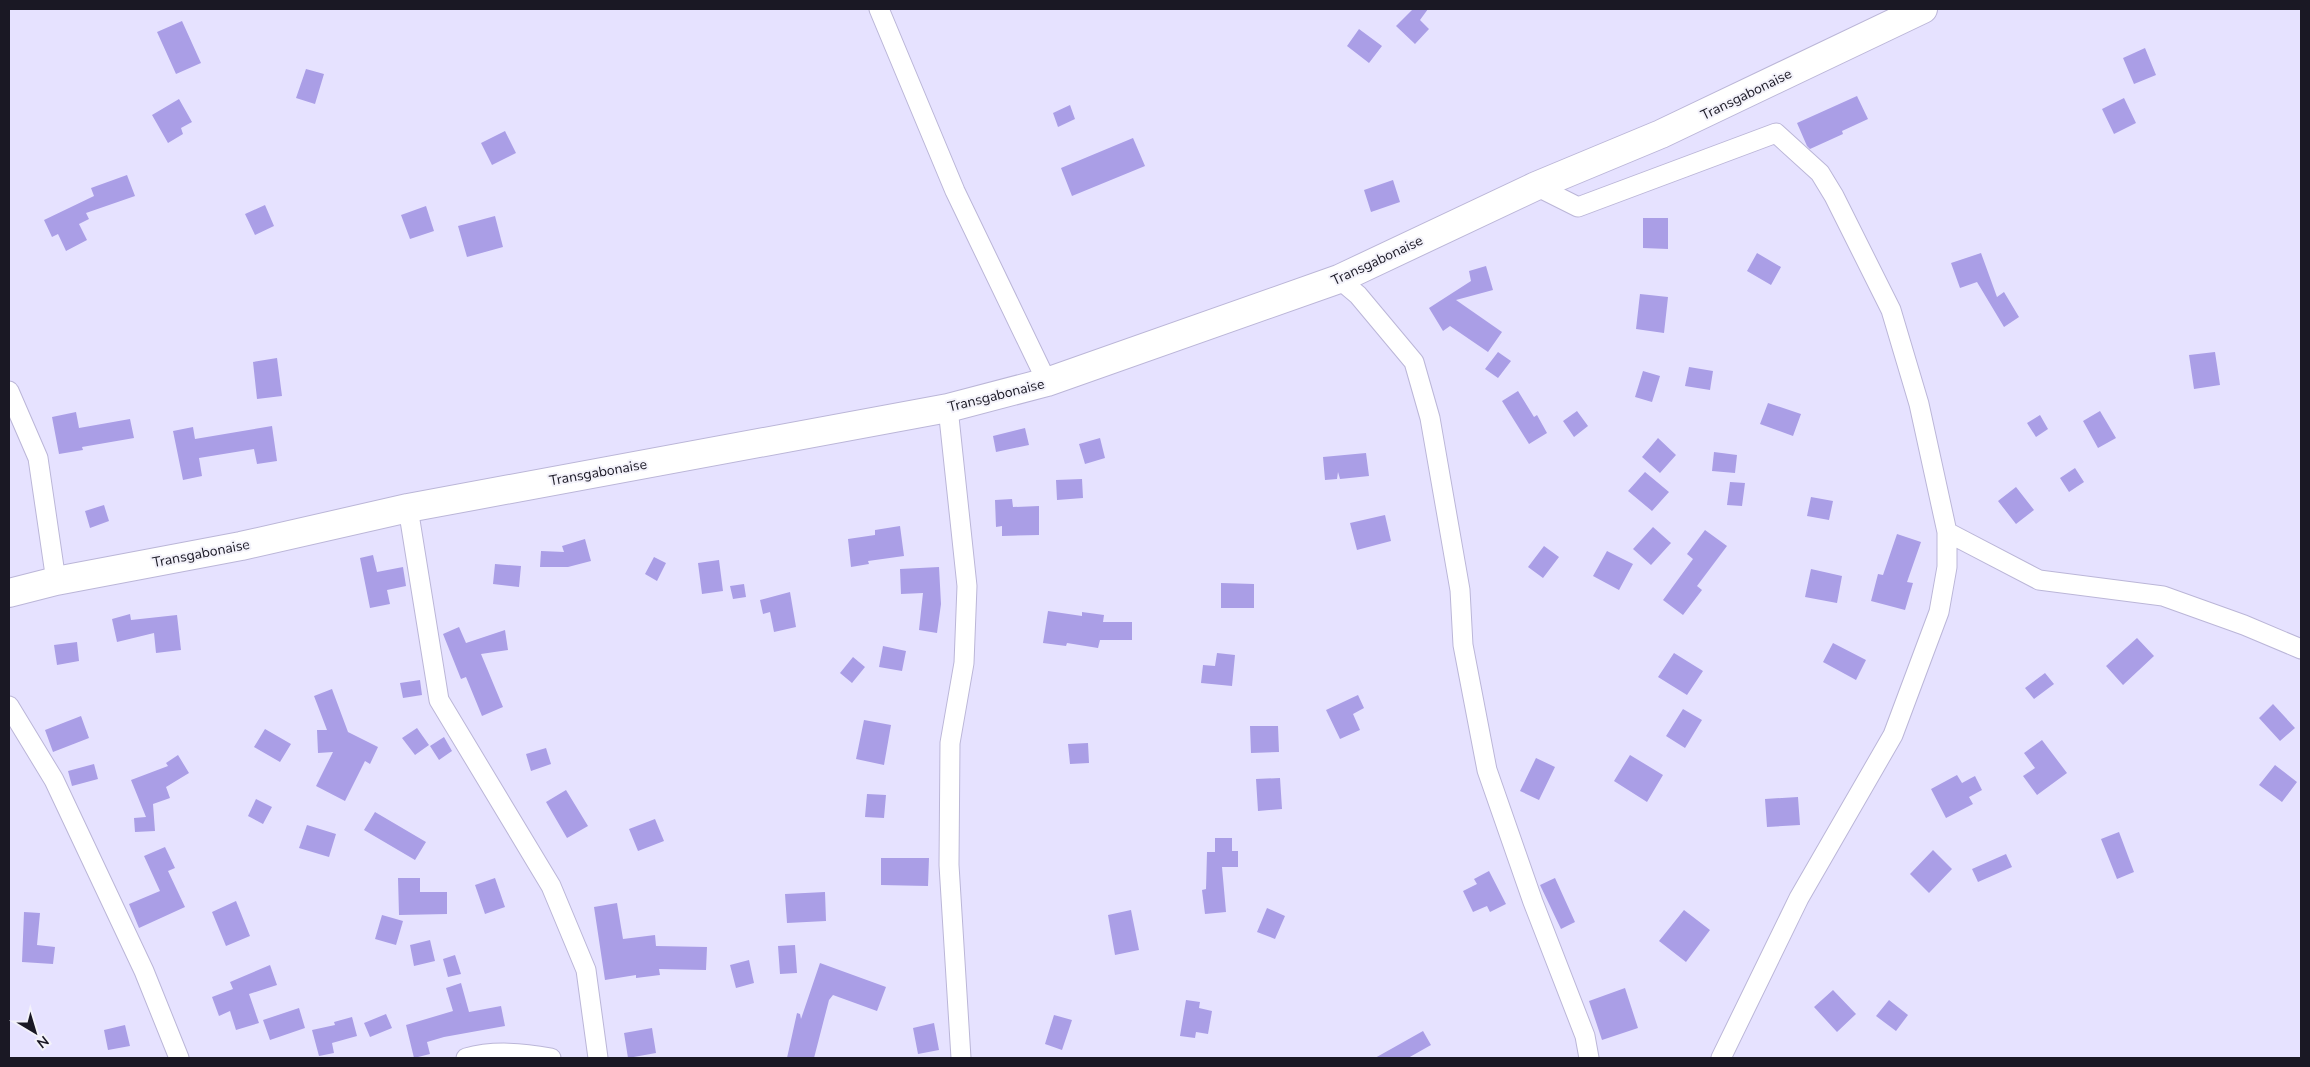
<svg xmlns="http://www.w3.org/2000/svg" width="2310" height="1067" viewBox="0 0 2310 1067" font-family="'Nunito Sans',sans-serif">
  <rect width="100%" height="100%" fill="#e6e2ff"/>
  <!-- building -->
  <path fill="#aa9ee6" d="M1413,9H1428L1420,20L1429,29L1415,44L1396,26Z
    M182,21L201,63L176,74L157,32Z
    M1359,29L1382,46L1369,63L1347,46Z
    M2145,48L2156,75L2134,84L2123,58Z
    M306,69L324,74L315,104L296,98Z
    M1857,96L1868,119L1842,131L1843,134L1810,149L1807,146L1797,123Z
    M2124,98L2136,123L2114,134L2102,109Z
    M179,99L192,122L181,128L183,134L168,143L152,115Z
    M1070,105L1075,119L1058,127L1053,113Z
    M505,131L516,153L492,165L481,143Z
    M1133,138L1145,166L1072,196L1061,168Z
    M127,175L135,196L86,213L89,219L79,224L87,240L66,251L58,234L52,237L44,220L94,196L91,188Z
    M1393,180L1400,202L1371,212L1364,190Z
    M265,205L274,226L255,235L245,214Z
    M426,206L434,231L410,239L401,215Z
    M495,216L503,247L467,257L458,226Z
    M1643,218H1668V249L1643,248Z
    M1757,253L1781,267L1771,285L1747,271Z
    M1981,253L1997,297L2004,292L2019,317L2004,327L1977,282L1960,288L1951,263Z
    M1486,266L1493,290L1456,300L1502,332L1488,352L1450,326L1443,331L1429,308L1471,281L1469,271Z
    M1640,294L1668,297L1664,333L1636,329Z
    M1498,352L1511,361L1498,378L1485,369Z
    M2215,352L2220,385L2194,389L2189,355Z
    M277,358L282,396L257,399L253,362Z
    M1689,367L1713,371L1710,390L1685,386Z
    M1643,371L1660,376L1652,402L1635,397Z
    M1518,391L1534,417L1537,415L1547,433L1529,444L1502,401Z
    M1768,403L1801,414L1793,436L1760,424Z
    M1577,411L1588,426L1574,437L1563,421Z
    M2100,411L2116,438L2098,448L2083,421Z
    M76,412L79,428L130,419L134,438L82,447L83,450L59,454L52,417Z
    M2040,415L2048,429L2036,437L2027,423Z
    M272,426L277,461L257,464L254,449L199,458L202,476L183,480L173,431L193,427L195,439Z
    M1025,428L1029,445L996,452L993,436Z
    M1100,438L1105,458L1085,464L1079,444Z
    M1658,438L1676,455L1660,473L1642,457Z
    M1714,452L1737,455L1735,473L1712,471Z
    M1366,453L1369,476L1340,479L1338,472L1337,479L1325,480L1323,457Z
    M2075,468L2084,482L2069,492L2060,478Z
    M1645,472L1669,492L1652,511L1628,491Z
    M1082,479L1083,498L1057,500L1056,480Z
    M1730,482L1745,483L1742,506L1727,505Z
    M2016,487L2034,510L2016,524L1998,501Z
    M1811,497L1833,501L1829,520L1807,516Z
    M1012,499L1013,507L1039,506V535L1002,536V526L996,527L995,500Z
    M104,505L109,521L90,528L85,511Z
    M1385,515L1391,541L1357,550L1350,523Z
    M900,526L904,556L868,561L869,564L851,567L848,539L875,535V530Z
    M1653,527L1671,543L1651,565L1633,549Z
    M1705,530L1727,546L1697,586L1702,590L1683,615L1663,600L1693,559L1687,554Z
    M1897,534L1921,542L1907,582L1913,583L1905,610L1871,601L1878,574L1883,575Z
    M585,539L591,561L568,567H540L541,551L564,552L562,546Z
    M1544,546L1559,557L1543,578L1528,567Z
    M1607,551L1633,564L1619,590L1593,576Z
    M373,555L377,572L403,567L406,586L387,590L390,604L370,608L360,558Z
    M654,557L666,563L657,581L645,574Z
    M719,560L723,591L702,594L698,563Z
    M495,564L521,566L519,587L493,584Z
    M939,567L941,604L937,633L919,630L923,593L901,594L900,569Z
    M1811,569L1842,576L1837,603L1805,597Z
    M1221,583L1254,584V608H1221Z
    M744,584L746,597L733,599L730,586Z
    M790,592L796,627L774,632L770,612L763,614L760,600Z
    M1048,611L1082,616V612L1104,615L1103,622H1132V640H1100L1098,648L1067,643L1066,646L1043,643Z
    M130,614L131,620L177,615L181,650L156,653L154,633L117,642L112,619Z
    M459,627L466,643L505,630L508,650L481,654L503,707L482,716L466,677L461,679L443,634Z
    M2137,638L2154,656L2123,685L2106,666Z
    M77,642L79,661L57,665L54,645Z
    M1833,643L1866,660L1856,680L1823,662Z
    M883,646L906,651L902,671L879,667Z
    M1217,653L1235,655L1232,686L1201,683L1203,665L1215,666Z
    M1674,653L1703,671L1687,695L1658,677Z
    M853,657L865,667L852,683L840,673Z
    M2045,673L2054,684L2034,699L2025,688Z
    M420,680L422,695L403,698L400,683Z
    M332,689L348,732L378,747L370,764L365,761L345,801L316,786L333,752L318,753L317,730H327L314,696Z
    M1358,695L1364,708L1353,714L1360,730L1340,739L1326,710Z
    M2273,704L2295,728L2280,741L2259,718Z
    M1683,709L1702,720L1685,748L1666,736Z
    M81,716L89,738L53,752L45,730Z
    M864,720L891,725L884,765L856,759Z
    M1250,726H1278L1279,752L1251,753Z
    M417,728L429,745L415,755L402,738Z
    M265,729L291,744L280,762L254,747Z
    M444,737L452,751L439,760L430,746Z
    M2042,740L2067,773L2037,795L2023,776L2035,768L2024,753Z
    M1088,743L1089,763L1070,764L1068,744Z
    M546,748L551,764L531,771L526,754Z
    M178,755L189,773L166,787L170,798L153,804L155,831L135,832L134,818L146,817L131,780L168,766L166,763Z
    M1630,755L1663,775L1647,802L1614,781Z
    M1536,758L1555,767L1539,800L1520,791Z
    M94,764L98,779L72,786L68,771Z
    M2275,765L2297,782L2282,802L2259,785Z
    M1957,775L1962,783L1975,776L1982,790L1969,797L1973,804L1946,818L1931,789Z
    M1280,778L1282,809L1258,811L1256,779Z
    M566,790L588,826L567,838L546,802Z
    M867,794L886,795L884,818L865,817Z
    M1798,797L1800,825L1767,827L1765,799Z
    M256,799L272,807L263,824L248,816Z
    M375,812L426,842L415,860L364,830Z
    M655,819L664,841L638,851L629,829Z
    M307,825L336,834L329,857L299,848Z
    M2119,832L2134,872L2117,879L2101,839Z
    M1215,838H1232V851H1238V867H1222L1226,912L1205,914L1202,890L1206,889L1207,852H1215Z
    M165,847L175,868L168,871L185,907L139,928L129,904L160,891L144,856Z
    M1933,850L1952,869L1929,893L1910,874Z
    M2006,854L2012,867L1978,882L1972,869Z
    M881,858H929L928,886L881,885Z
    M1489,871L1506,904L1490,912L1487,906L1473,912L1463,891L1477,884L1474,879Z
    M398,878H420V892H447V914L399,915Z
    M495,878L505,907L485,914L475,885Z
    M1555,878L1575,922L1561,929L1540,885Z
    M825,892L826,921L787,923L785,894Z
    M236,901L250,936L226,946L212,912Z
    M617,903L623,939L655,935L656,946L707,947L706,970L659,969L660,975L636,978V975L605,980L594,907Z
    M1267,908L1285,916L1275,939L1257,932Z
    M1131,910L1139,950L1115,955L1108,915Z
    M1684,910L1710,930L1686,962L1659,941Z
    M24,912L40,913L37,945L55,947L53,964L22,962Z
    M382,915L403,921L396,945L375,939Z
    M430,940L435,961L414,966L410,945Z
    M795,945L797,973L780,974L778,946Z
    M455,955L461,974L448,977L443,959Z
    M749,960L754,983L736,988L730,965Z
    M820,963L886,987L877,1011L833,995L829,1000L814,1058H787L797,1013L800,1014L801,1019Z
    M270,965L277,985L249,994L259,1023L236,1030L230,1011L219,1016L212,997L233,989L230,982Z
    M461,983L469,1012L501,1006L505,1026L444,1037L427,1042L430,1054L414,1058L406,1025L453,1011L446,988Z
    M1625,988L1638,1028L1602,1040L1589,1001Z
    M1833,990L1856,1014L1837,1032L1814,1007Z
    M1186,1000L1200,1002L1199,1008L1212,1011L1208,1034L1196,1032L1195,1038L1180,1036Z
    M1889,1000L1908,1015L1896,1031L1876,1016Z
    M299,1008L305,1028L270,1040L263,1020Z
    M386,1014L392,1028L370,1037L364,1023Z
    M1054,1015L1072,1020L1062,1050L1045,1044Z
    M352,1017L357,1036L332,1043L334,1053L319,1056L312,1030L335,1025L334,1022Z
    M934,1023L939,1050L918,1054L913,1028Z
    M125,1025L130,1046L108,1050L104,1030Z
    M652,1028L656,1053L628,1058L624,1033Z
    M1423,1031L1431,1045L1408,1058H1375Z"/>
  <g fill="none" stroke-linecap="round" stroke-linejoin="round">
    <defs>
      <path id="minor" d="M879,9L955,191L1047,382
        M1536,186L1578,207L1776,133L1820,173L1834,196L1891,310L1919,404L1947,532V567L1939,612L1893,735L1799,898L1721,1058
        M1339,279L1358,295L1414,362L1430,418L1460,590L1463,645L1487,770L1533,902L1585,1036L1589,1058
        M9,391L38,458L56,581
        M948,408L967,586L964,663L950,743L949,865L961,1058
        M408,508L439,700L551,886L586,970L598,1058
        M1947,532L2039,580L2163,596L2244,625L2301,649
        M9,706L54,780L144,971L179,1058
        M466,1058C494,1050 523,1053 551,1058"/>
      <path id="highway" d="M9,593L56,581L241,546L408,508L948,408L1047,382L1339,279L1536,186L1661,134L1923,9"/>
    </defs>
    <!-- minor casing -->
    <use href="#minor" stroke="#bbb6d8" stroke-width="21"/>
    <!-- highway casing -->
    <use href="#highway" stroke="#bbb6d8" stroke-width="30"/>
    <!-- minor -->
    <use href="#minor" stroke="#fff" stroke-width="19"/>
    <!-- highway -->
    <use href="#highway" stroke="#fff" stroke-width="28"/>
  </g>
  <g text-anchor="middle" stroke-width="4" stroke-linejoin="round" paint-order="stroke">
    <!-- street labels -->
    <g font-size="14" fill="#1a1824" stroke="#f3f2fa">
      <text transform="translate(1746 94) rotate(-26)" y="5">Transgabonaise</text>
      <text transform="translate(1377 260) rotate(-25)" y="5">Transgabonaise</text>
      <text transform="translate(996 395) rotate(-14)" y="5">Transgabonaise</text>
      <text transform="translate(598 472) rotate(-10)" y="5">Transgabonaise</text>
      <text transform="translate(201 553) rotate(-11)" y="5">Transgabonaise</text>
    </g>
  </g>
  <!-- border -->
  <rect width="2310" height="1067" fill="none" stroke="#1a1824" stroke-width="20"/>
  <!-- north arrow -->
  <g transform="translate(35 1032) rotate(142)" stroke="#f3f2fa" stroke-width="4" paint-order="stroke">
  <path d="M0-4L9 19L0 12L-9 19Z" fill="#1a1824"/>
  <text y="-8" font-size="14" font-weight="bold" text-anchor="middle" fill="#1a1824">N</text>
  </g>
</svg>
